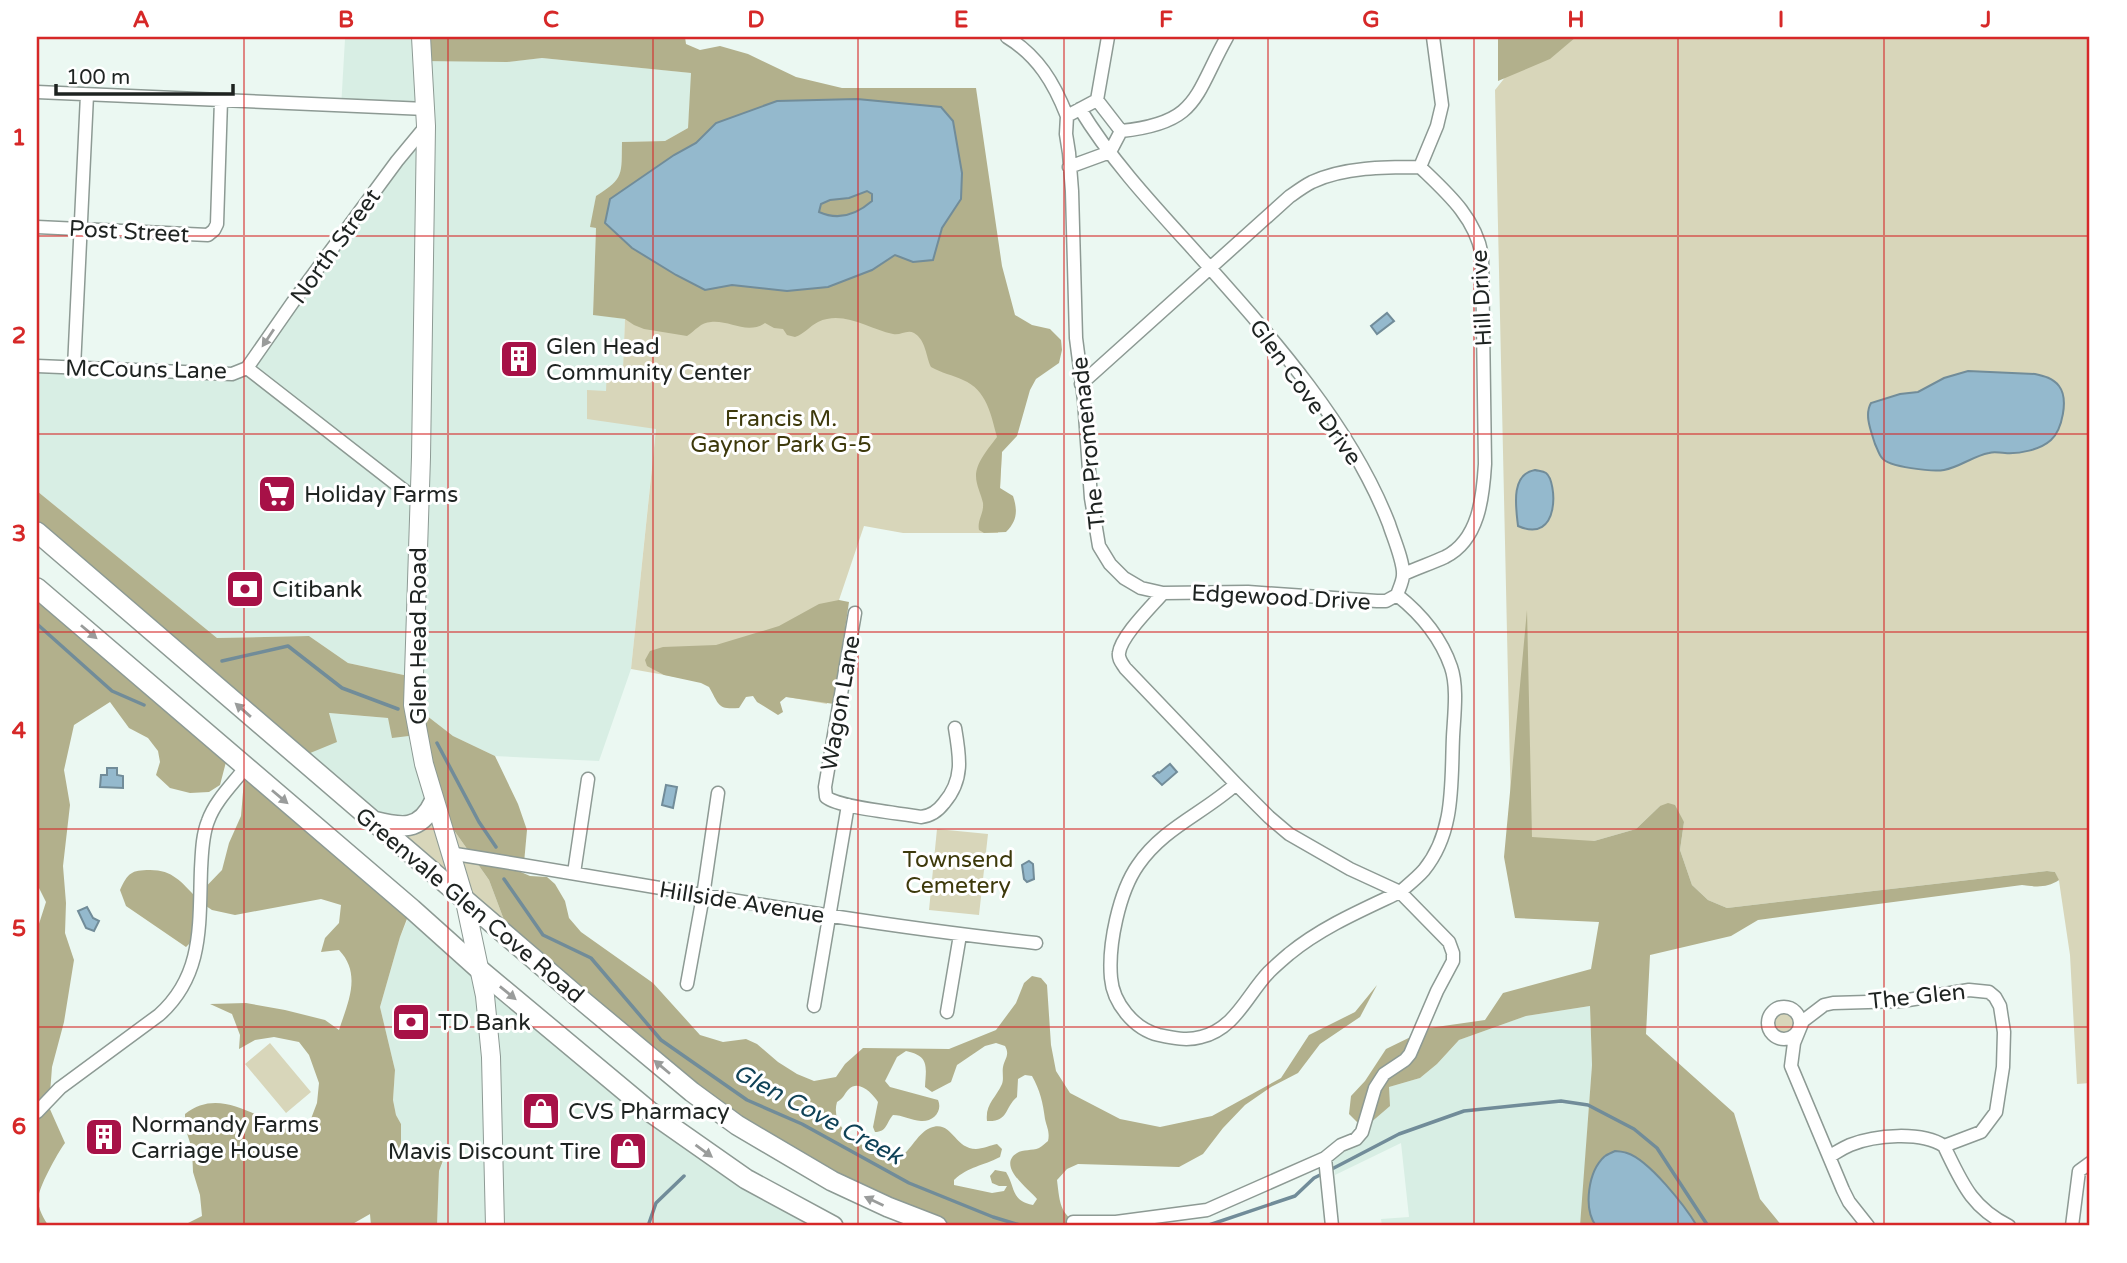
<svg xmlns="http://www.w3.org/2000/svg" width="2127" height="1263" viewBox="0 0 2127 1263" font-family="'Varela Round',sans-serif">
  <rect width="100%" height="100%" fill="#ebf8f2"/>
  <!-- built -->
  <path fill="#d8eee4" d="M320,37H421L506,62L542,58L692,73L688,128L665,141L622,142L621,173L614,185L596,196L591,227L596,228L593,314L625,319L623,368L656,428L631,669L599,761L495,756L453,736L413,705V677L348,663L309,636L217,638L37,491V366L247,368L413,141L426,109L341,108L345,39Z
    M328,713L388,718L417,735L429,812L386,824L298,758Z
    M412,909L649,1111L833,1226H437L439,1171L445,1158L403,1149L401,1144V1124L396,1115L393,1100L395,1070L380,1007L400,937Z
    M1590,1006L1592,1065L1581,1226H1382L1381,1219L1409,1217L1401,1143L1335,1175L1333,1160L1359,1137L1389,1087L1420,1078L1437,1064L1459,1040L1526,1016Z"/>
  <!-- green -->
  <path fill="#d8d6ba" d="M1542,37H2090V1083L2077,1084L2070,955L2059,881L2055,872L2047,871L1727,908L1708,900L1692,885L1680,850L1684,822L1660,806L1636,829L1594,841L1512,859L1495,90L1530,46Z
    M758,301L1007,340L998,533H903L864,526L839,600L827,704L631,669L656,429L587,419V390L606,391L607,367L623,368L625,319Z
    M434,802L489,880L510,936L386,824L401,826Z
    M937,829L988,834L979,915L929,910Z
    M1774 1023a10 10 0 1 1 20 0a10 10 0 1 1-20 0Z
    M270,1043L311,1092L286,1113L245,1064Z"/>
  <!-- forest -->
  <path fill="#b2b08c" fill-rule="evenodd" d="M421,37H685L686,44L700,50L720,46L748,54L796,77L842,88H976L1002,266L1015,315L1032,325L1050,329L1061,340L1062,350L1059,363L1036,379L1030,390L1017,436L1002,452L1000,488L1013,496C1018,511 1017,521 1006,532L984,533L979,530C977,520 984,514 983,503C981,494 976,485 976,476C976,462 989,448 997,437C991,415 987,390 963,380C953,375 941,373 931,367C926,357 926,340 914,333C907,329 900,336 893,334C868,329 844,310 818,322C810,326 804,334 795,337L787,335L783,329L774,328L765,323C747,335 730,320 711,322C701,322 695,331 687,336L644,329L634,325L625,319L593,315L596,228L590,227L596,196C625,178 621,174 622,142L665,141L688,128L691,73L542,58L507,62L423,61ZM696,143L961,199L942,228L933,260L913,262L895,255L872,270L828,287L787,291L732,285L705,290L674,156Z
    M1498,37H1576L1550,59L1498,81Z
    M867,191L872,194V202C856,215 839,221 819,212L820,204L830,200L849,198Z
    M37,491L217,638L309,636L348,663L413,677V705L453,736L495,756L518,804L527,830L524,863L514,869L530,876L547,877L555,884L565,901L569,918L581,932L653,983L700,1035L723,1042L746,1039L757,1044L778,1062L797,1074L814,1081L836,1077L845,1064L863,1048L949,1049L996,1030L1016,1003L1024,983L1032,976L1041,978L1047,985L1051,1045L1056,1071L1070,1093L1120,1119L1160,1127L1212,1116L1281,1078L1309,1035L1355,1012L1377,985L1360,1017L1320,1044L1298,1073L1271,1087L1245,1105L1223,1128L1203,1154L1179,1167L1078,1164L1067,1169L1057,1180C1060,1205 1060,1217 1085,1226H935L737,1125L510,936L489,880L434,802L417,735L392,738L388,718L329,713L337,742L298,758L37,532ZM996,1043L1005,1046C1010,1055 1005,1058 1003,1067C1002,1073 1004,1079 1002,1084C996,1098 985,1104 987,1121C1009,1122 1004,1108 1017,1097L1018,1079L1025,1075L1032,1076C1040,1090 1043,1103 1045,1119C1047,1128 1050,1132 1048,1141C1045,1143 1043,1146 1039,1148C1032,1151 1023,1149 1017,1153C996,1166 1030,1190 1037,1199L1033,1205C1010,1200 1016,1188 1006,1172L995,1170L990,1176L992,1183L999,1186H1007L1004,1191L992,1193L954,1185V1180C969,1166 983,1166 1000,1157L1002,1149L997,1144C991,1145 982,1149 976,1149C954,1149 952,1119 930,1128C916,1134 910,1154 895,1160C873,1152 828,1133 837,1102C844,1098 844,1094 849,1089C859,1079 873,1094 878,1102L873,1127L875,1132C887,1132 886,1123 893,1115C902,1115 911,1120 921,1121C933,1122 943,1111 938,1100L890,1087L885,1081L897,1057L906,1051C930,1056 926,1067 925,1087L932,1092L951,1082L957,1065L985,1046Z
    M37,592L226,762L220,785L209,792L190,793L170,788L156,775L160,762L158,751L148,738L129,728L110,702L74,725L64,770L70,805L63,866L66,903L65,933L74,960L64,1022L52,1067L49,1107L65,1143C57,1154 38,1188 38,1200C38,1208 44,1220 49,1226H37V930L46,902L37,884Z
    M839,600L849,602L834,704L786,697L780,702L783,712L778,715L757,702L753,696L746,697L739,708C717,710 719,704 709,687L701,683L664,675L647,666L645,660L650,651L663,647L716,645L779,626L819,604Z
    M1527,610L1532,837L1594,841L1636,829L1660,806L1668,803L1675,805L1684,822L1680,850L1692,885L1708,900L1727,908L2047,871L2055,872L2059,880C2047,888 2036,887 2022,885L1758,920L1731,936L1650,955L1646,1034L1734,1113L1760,1199L1782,1226H1697L1666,1185L1638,1159L1605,1155C1592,1176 1580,1203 1596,1226H1580L1592,1065L1590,1006L1526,1016L1459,1040L1437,1064L1420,1078L1389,1087L1390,1106L1369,1124L1357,1122L1349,1114L1351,1096L1365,1081L1386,1049L1429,1028L1485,1020L1503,993L1591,969L1599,922L1515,918L1504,857Z
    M244,780L256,783L410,911L400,937L380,1007L395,1070L393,1100L396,1115L401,1124V1144L403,1149H441L445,1150L446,1153L439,1171L437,1226H371L370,1214L349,1226H182L202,1216L200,1195L193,1172L192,1149L185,1127V1114C221,1085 260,1121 295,1132L309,1124L317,1103L319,1083L309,1055L299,1042L274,1037L255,1040L239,1049L240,1035L232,1014L210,1004L246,1003L285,1010L325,1020L339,1030C348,1002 362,974 339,950L321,952L325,938L339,923L341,905L321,899L235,915L212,910L203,904L193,940L186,947L126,906L120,890C128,873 131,870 150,870C173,870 181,882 196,897L222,870L229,843L241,816Z"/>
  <!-- water -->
  <path fill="#94b9cd" stroke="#718c99" stroke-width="2" fill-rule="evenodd" d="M857,99L941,107L953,121L962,173L961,199L942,228L933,260L913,262L895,255L872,270L828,287L787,291L732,285L705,290L676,275L632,248L605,223L610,199L674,155L696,143L716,123L777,101ZM867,191L872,194V201C856,215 839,221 819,212L821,204L830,200L849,198Z
    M1387,313L1394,321L1377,334L1371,326Z
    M1968,371L2035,374C2044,376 2053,378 2059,386C2069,399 2062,430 2051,440C2040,450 2019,454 2005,453C1999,453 1995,451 1989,453C1973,456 1960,467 1944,470C1933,472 1888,467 1882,458C1879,455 1877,448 1875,444C1871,431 1864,415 1871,403L1900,394L1918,392L1944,378Z
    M1535,470C1538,471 1543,471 1546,473C1557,481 1561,545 1518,526C1516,508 1510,474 1535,470Z
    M1170,764L1177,772L1162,785L1153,776L1158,772L1159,773Z
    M107,768H117V775L123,776V788L100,787L101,775H107Z
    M666,785L677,787L673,808L662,805Z
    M1029,861L1033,864L1034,879L1027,882L1024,879L1022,865Z
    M87,907L93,918L99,921L94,931L86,928L78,911Z
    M1615,1151C1617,1151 1625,1152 1627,1153C1649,1160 1685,1206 1697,1226H1596C1583,1208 1588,1171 1605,1156C1606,1155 1613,1152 1615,1151Z"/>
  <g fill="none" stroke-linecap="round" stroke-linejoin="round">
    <!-- stream -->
    <path stroke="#718c99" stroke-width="3.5" d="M37,624L112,691L144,705
      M222,661L288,646L342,688L398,709
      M437,743L479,822L496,847
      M504,879L543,935L591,958L661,1040L747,1100L802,1124L909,1183L993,1217L1023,1226
      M1330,1170L1399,1134L1464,1111L1561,1101L1588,1105L1634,1129L1657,1148L1708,1226
      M648,1226L656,1203L684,1176
      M1206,1226L1295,1196L1314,1178L1324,1173"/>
    <defs>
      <path id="street" d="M1007,37C1038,56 1054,83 1067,116
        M1108,37L1097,100L1067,116L1066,134L1069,153L1072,191L1076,338L1084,400L1091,498L1099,546L1110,564L1124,578L1141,588L1163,593L1248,592L1377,601H1386L1397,595
        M37,92L426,109
        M1080,109C1111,160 1153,205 1193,249C1266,331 1349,421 1389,524C1393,537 1404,562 1403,575C1403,581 1399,589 1397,595
        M1121,131C1199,123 1194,96 1227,37
        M1069,167L1110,152L1121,131L1097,100
        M1420,167L1437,126L1442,105L1433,37
        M37,227L208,235L214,230L217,224L221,100
        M37,366L232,374L247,368
        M74,368L87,95
        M247,368L293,302L397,161L426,126
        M247,368L419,502
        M1081,384L1289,197C1296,192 1304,186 1312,182C1344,167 1385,167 1420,167C1447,193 1475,217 1482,255L1485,464C1483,497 1479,540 1445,557C1432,563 1417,568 1404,574
        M1163,593C1151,607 1121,636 1119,653C1118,659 1122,663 1125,668L1236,784L1269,817L1289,834L1350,869L1400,892
        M855,613L825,787L826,797C840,808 900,813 921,817C931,816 938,811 944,803C964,780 960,757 955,728
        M1236,784C1204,813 1163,828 1138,865C1119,892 1108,945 1111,978C1113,1003 1134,1029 1159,1035C1173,1038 1187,1041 1201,1037C1235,1029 1247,995 1269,972C1275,966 1282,960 1289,954C1322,927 1362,910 1400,892
        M449,853C645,884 839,922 1036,943
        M574,873L588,779
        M687,984L703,896L718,793
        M814,1006L848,805
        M1768 1023a16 16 0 1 1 32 0a16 16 0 1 1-32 0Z
        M947,1012L960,935
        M37,1112L60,1088L159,1015C204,975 199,924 201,869C202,853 202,836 208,821C215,801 232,785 245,768
        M1944,1146C1962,1183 1971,1207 2009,1226
        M1830,1156C1837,1152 1843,1148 1850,1145C1875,1135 1921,1131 1944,1146
        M1325,1158L1332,1226
        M1073,1222H1116L1207,1210L1325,1158L1341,1145L1356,1139L1362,1132L1375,1088L1384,1074L1405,1060L1410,1054L1437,991L1453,961V953L1449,942L1400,892C1408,885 1417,878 1424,870C1455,832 1451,783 1453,737C1454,716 1458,687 1451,667C1441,638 1421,614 1397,595
        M1868,1226L1849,1202L1843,1190L1791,1066L1794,1043L1803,1021L1824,1005L1833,1003L1902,1001L1969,990L1989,992L1995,997L2000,1006L2004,1032L2003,1067L1996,1112L1981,1132L1944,1146
        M2072,1226L2079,1171L2090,1163"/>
      <path id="secondary" d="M421,37L426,126L421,457L413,705L424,764L464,897L485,996L491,1057L495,1226"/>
      <path id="primary" d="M37,532L584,1002L692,1092L737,1125L832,1181L888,1207L937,1226
        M37,588L412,909L480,970L649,1111L746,1179L833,1226
        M373,821C401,828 420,832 434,802"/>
    </defs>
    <!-- street casing -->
    <use href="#street" stroke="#8d9a94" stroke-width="15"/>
    <!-- secondary casing -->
    <use href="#secondary" stroke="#8d9a94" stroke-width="20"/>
    <!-- primary casing -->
    <use href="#primary" stroke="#8d9a94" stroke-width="22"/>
    <!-- street -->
    <use href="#street" stroke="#fff" stroke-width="12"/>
    <!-- secondary -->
    <use href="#secondary" stroke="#fff" stroke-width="18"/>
    <!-- primary -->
    <use href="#primary" stroke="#fff" stroke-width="19"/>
  </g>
  <!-- one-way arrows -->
  <defs><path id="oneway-solid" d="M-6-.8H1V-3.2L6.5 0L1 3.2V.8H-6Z" transform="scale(1.75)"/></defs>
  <g fill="#9a9c9b">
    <use href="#oneway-solid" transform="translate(268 338) rotate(124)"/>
    <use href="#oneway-solid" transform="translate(89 632) rotate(40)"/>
    <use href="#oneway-solid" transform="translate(243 710) rotate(-139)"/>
    <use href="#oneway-solid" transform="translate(280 797) rotate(40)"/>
    <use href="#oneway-solid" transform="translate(508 993) rotate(39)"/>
    <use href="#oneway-solid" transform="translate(662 1067) rotate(-140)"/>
    <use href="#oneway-solid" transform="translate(704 1151) rotate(36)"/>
    <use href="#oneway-solid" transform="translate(874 1201) rotate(-155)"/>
  </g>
  <!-- grid -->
  <path fill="none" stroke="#d62828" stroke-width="2" stroke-opacity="0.55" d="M244,37V1226M448,37V1226M653,37V1226M858,37V1226M1064,37V1226M1268,37V1226M1474,37V1226M1678,37V1226M1884,37V1226M37,236H2090M37,434H2090M37,632H2090M37,829H2090M37,1027H2090"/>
  <!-- icons -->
  <defs>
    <symbol id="building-square" viewBox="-11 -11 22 22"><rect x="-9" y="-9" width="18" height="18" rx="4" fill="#a71147" stroke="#fff"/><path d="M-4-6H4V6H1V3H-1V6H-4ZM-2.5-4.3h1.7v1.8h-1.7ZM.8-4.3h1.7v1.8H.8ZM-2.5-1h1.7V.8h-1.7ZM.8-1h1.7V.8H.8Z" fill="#fff"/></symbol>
    <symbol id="supermarket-square" viewBox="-11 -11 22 22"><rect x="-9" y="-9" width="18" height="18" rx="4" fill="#a71147" stroke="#fff"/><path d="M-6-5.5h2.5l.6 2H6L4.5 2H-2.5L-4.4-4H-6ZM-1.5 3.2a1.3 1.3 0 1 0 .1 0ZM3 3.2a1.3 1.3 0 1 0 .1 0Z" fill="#fff"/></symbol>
    <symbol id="bank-square" viewBox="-11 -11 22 22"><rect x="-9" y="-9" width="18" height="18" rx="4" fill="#a71147" stroke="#fff"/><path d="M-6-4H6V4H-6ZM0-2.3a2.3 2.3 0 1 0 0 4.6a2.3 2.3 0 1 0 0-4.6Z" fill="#fff"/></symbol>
    <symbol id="shop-square" viewBox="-11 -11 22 22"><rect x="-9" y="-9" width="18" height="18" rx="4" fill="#a71147" stroke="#fff"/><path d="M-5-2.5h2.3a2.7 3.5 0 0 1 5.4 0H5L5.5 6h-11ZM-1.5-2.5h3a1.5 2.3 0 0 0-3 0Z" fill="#fff"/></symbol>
  </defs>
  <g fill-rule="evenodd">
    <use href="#building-square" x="497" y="337" width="44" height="44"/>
    <use href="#supermarket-square" x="255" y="472" width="44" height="44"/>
    <use href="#bank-square" x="223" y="567" width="44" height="44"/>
    <use href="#bank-square" x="389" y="1000" width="44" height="44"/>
    <use href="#shop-square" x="519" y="1089" width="44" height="44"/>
    <use href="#building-square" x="82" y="1115" width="44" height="44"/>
    <use href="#shop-square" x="606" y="1129" width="44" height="44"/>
  </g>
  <g text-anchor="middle" stroke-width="6" stroke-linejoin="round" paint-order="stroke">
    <!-- street labels -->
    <g font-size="23" fill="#1e2321" stroke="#fff">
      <text transform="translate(129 231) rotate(3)" y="8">Post Street</text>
      <text transform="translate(335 246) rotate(-54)" y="8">North Street</text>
      <text transform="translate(1481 298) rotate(-93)" y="8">Hill Drive</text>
      <text transform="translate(146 369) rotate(1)" y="8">McCouns Lane</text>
      <text transform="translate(1306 392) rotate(54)" y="8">Glen Cove Drive</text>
      <text transform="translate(1088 443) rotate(-96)" y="8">The Promenade</text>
      <text transform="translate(1281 597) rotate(3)" y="8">Edgewood Drive</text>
      <text transform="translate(418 636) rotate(-90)" y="8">Glen Head Road</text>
      <text transform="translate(840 703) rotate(-80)" y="8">Wagon Lane</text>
      <text transform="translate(742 902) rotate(9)" y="8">Hillside Avenue</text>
      <text transform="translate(470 905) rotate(40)" y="8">Greenvale Glen Cove Road</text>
      <text transform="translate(1917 996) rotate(-6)" y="8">The Glen</text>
    </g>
    <!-- poi labels -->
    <g font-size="23" fill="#1e2321" stroke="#fff" text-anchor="start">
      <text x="546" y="354">Glen Head<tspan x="546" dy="26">Community Center</tspan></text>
      <text x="304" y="502">Holiday Farms</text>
      <text x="272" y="597">Citibank</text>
      <text x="438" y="1030">TD Bank</text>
      <text x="568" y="1119">CVS Pharmacy</text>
      <text x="131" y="1132">Normandy Farms<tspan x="131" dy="26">Carriage House</tspan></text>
      <text x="601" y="1159" text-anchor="end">Mavis Discount Tire</text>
    </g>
    <!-- park labels -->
    <g font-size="23" fill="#3d390b" stroke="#fff">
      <text x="781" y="426">Francis M.<tspan x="781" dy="26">Gaynor Park G-5</tspan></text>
      <text x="958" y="867">Townsend<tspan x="958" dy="26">Cemetery</tspan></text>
    </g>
    <!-- water labels -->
    <g font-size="24" font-style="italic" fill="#104257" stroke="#fff">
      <text transform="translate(818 1114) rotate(28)" y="8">Glen Cove Creek</text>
    </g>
  </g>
  <!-- border -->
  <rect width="2127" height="1263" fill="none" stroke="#ffffff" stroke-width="77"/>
  <!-- scale -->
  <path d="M56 84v10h177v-10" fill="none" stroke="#1e2321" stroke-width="3.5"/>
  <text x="66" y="84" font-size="21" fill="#1e2321" stroke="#ffffff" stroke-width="5" paint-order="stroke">100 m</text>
  <rect x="38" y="38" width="2050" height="1186" fill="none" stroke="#d62828" stroke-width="2.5"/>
  <g font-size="23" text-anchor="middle" font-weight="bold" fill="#d62828">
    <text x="141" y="27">A</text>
    <text x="346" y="27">B</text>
    <text x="551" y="27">C</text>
    <text x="756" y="27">D</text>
    <text x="961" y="27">E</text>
    <text x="1166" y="27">F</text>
    <text x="1371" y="27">G</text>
    <text x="1576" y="27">H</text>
    <text x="1781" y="27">I</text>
    <text x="1986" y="27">J</text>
    <text x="19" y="145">1</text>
    <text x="19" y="343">2</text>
    <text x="19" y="541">3</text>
    <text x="19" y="738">4</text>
    <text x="19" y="936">5</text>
    <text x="19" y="1134">6</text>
  </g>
</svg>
